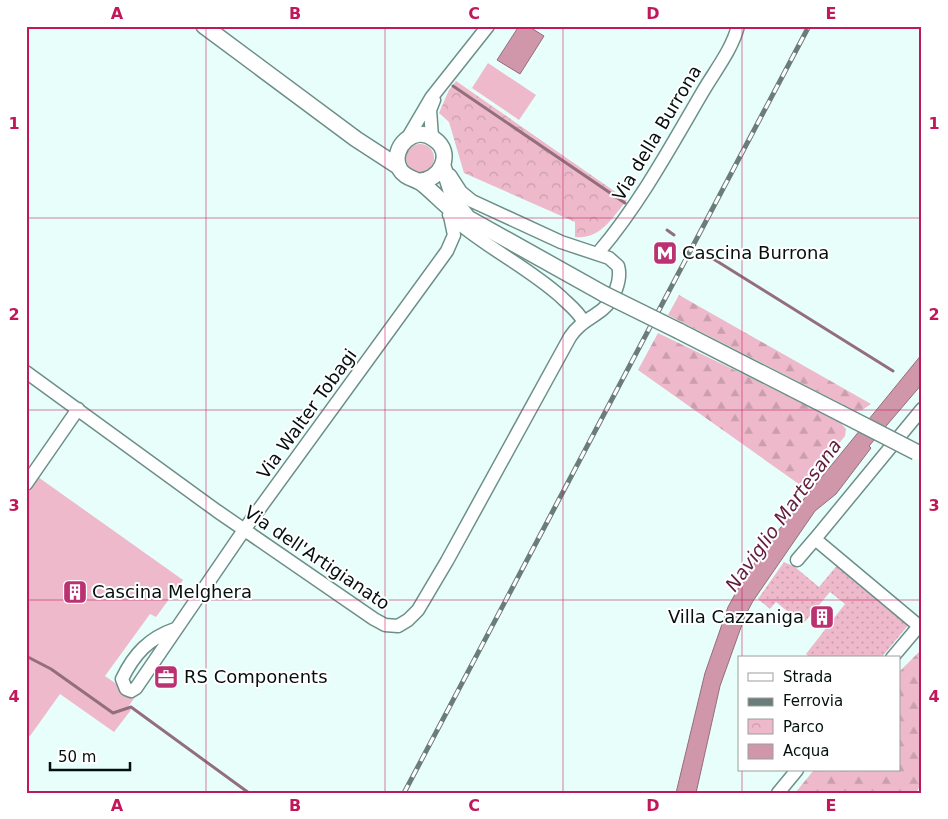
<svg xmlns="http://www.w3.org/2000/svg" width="948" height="819" viewBox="0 0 948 819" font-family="'DejaVu Sans',sans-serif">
  <defs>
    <pattern id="forest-firs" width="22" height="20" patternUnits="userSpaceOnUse" patternTransform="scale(1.25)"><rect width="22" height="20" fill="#edb9cb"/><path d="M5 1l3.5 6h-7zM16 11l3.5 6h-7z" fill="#ca9ead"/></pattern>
    <pattern id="park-crowns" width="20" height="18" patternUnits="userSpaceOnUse" patternTransform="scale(1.25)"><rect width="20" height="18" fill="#edb9cb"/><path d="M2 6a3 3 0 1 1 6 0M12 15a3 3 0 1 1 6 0" fill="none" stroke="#ca9ead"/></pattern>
    <pattern id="garden-dots" width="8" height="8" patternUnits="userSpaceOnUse" patternTransform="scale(1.25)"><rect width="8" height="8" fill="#edb9cb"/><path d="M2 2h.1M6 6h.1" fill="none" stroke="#ca9ead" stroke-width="1.8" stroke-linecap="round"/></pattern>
  </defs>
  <rect width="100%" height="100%" fill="#e8fefa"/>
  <!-- grass -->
  <path fill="#edb9cb" d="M488,63L536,95L519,120L472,88Z
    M406 158a14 14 0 1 1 28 0a14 14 0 1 1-28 0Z
    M38,477L183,580L156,617L150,614L105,676L135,697L128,707L131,710L114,732L60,694L30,736L26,733V493Z"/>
  <!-- forest -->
  <path fill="url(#forest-firs)" d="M679,295L871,404L862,410L856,411L668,315Z
    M658,333L838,420L846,429L845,436L803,487L638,370Z
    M922,649V782L916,793H795L814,770H899V672Z"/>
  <!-- park -->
  <path fill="url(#park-crowns)" d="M456,81L627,200C612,218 600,240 575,237V222L464,173L449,122L439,113L449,90Z"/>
  <!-- garden -->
  <path fill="url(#garden-dots)" d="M784,562L795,567L819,587L839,563L910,623L881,658H810L806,654L845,604L830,592L803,624L776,602L770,609L758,599Z"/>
  <!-- water -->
  <path fill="#d096aa" stroke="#936e7b" d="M519,26H528L544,36L520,74L497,60Z
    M922,354V384L869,446L871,448L836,494L815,511L753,601L745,616L720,686L696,793H676L705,673L728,607L739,587L764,548Z"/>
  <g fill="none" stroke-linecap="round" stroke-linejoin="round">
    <!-- stream -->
    <path stroke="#936e7b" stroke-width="3" d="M453,86L625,203
      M667,230L674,235
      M707,255L893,371
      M26,656L51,669L113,713L131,707L249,793"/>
    <defs>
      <path id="minor" d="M432,137L430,110L434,100
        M407,139L431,98L488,26
        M449,215C483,246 525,265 560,296C568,304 578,311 583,321
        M598,253C639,205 670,148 702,93C714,72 732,50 738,26
        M26,372L217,511L374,619L385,625L398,626L408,620L418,610L447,561L570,337C579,323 591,319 603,309C614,300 622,279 618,266L609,258L561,242L472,201L461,192L450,175
        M26,484L78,409
        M797,560L815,539
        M175,629C149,638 134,654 122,679L126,689L131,691L136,688L244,530L447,251L454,235L450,216
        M892,658L919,626L815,539L922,409
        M778,793L797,770"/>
      <path id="tertiary" d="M204,26L356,139L399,167
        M443,166L454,200L468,218L604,294
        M418,181C440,182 455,153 434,139C415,124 390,147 399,168C405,179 416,178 424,185C441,199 452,215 473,221
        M679,331L840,413"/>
    </defs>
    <!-- minor casing -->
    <use href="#minor" stroke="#6d8f89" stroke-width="15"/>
    <!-- tertiary casing -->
    <use href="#tertiary" stroke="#6d8f89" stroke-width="18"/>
    <!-- minor -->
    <use href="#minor" stroke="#fff" stroke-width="12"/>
    <!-- tertiary -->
    <use href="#tertiary" stroke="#fff" stroke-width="15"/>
    <defs>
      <path id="rail" d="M404,793L809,26"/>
    </defs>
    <!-- rail casing -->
    <use href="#rail" stroke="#6b7c79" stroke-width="5"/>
    <!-- rail -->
    <use href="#rail" stroke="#fff" stroke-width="3" stroke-dasharray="9" stroke-linecap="butt"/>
    <defs>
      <path id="tertiary-bridge" d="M604,294L679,331
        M840,413L916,452"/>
    </defs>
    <!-- tertiary-bridge casing -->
    <use href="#tertiary-bridge" stroke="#6d8f89" stroke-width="18" stroke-linecap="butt"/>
    <!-- tertiary-bridge -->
    <use href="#tertiary-bridge" stroke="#fff" stroke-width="15"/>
  </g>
  <!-- grid -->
  <path fill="none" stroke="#c2185b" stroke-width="1" stroke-opacity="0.55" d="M206,26V793M385,26V793M563,26V793M742,26V658M26,218H922M26,410H922M26,600H922M742,770V793"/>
  <!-- icons -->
  <defs>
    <symbol id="metro-square" viewBox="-11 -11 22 22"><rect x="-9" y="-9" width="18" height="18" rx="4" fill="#ba3272" stroke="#fff"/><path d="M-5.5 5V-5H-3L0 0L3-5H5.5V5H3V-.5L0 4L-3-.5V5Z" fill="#fff"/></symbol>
    <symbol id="building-square" viewBox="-11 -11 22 22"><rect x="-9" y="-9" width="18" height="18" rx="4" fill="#ba3272" stroke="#fff"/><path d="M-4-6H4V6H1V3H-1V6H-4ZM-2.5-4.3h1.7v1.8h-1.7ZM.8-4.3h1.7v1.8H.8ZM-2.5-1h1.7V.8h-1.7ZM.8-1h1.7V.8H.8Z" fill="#fff"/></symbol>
    <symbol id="office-square" viewBox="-11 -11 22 22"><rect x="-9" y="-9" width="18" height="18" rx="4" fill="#ba3272" stroke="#fff"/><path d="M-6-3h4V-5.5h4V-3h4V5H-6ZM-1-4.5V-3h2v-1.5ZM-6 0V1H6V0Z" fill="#fff"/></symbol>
  </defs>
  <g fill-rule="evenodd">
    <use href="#metro-square" x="651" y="239" width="28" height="28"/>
    <use href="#building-square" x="61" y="578" width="28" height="28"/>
    <use href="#building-square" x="808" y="603" width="28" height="28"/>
    <use href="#office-square" x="152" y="663" width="28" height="28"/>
  </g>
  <g text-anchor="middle" stroke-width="4" stroke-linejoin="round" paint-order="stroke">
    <!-- street labels -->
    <g font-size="18" fill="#04100e" stroke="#fff">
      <text transform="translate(657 133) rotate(-59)" y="6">Via della Burrona</text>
      <text transform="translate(307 414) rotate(-54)" y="6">Via Walter Tobagi</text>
      <text transform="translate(317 558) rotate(34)" y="6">Via dell'Artigianato</text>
    </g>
    <!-- poi labels -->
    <g font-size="18" fill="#04100e" stroke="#fff" text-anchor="start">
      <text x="682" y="259">Cascina Burrona</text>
      <text x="92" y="598">Cascina Melghera</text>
      <text x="804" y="623" text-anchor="end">Villa Cazzaniga</text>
      <text x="184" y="683">RS Components</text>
    </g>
    <!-- water labels -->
    <g font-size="19" font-style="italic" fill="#621d3c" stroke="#fff">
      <text transform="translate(783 515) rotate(-54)" y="7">Naviglio Martesana</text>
    </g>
  </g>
  <!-- border -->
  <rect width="948" height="819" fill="none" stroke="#ffffff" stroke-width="55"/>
  <!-- legend -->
  <rect x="738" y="656" width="162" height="115" fill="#ffffff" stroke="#9b9f9f"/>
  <rect x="748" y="673" width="25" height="8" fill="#ffffff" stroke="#9b9f9f"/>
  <text x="783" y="682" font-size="15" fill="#04100e">Strada</text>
  <rect x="748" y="698" width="25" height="8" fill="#6b7c79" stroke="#9b9f9f"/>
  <text x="783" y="706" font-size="15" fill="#04100e">Ferrovia</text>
  <rect x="748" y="719" width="25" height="15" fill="url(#park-crowns)" stroke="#9b9f9f"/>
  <text x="783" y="732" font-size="15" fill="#04100e">Parco</text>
  <rect x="748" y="744" width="25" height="15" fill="#d096aa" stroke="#9b9f9f"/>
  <text x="783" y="756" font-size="15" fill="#04100e">Acqua</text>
  <!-- scale -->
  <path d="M50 762v8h80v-8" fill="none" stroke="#04100e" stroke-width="2.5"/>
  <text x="58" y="762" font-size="15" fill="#04100e" stroke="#ffffff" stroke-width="4" paint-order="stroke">50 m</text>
  <rect x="28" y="28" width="892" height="764" fill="none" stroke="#c2185b" stroke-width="2"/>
  <g font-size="16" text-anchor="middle" font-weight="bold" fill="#c2185b">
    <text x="117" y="19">A</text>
    <text x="295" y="19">B</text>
    <text x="474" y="19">C</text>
    <text x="653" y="19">D</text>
    <text x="831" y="19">E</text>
    <text x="14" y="129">1</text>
    <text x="934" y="129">1</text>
    <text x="14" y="320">2</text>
    <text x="934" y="320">2</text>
    <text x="14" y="511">3</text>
    <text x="934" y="511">3</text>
    <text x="14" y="702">4</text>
    <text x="934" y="702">4</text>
    <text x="117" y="811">A</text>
    <text x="295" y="811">B</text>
    <text x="474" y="811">C</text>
    <text x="653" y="811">D</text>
    <text x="831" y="811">E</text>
  </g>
</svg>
